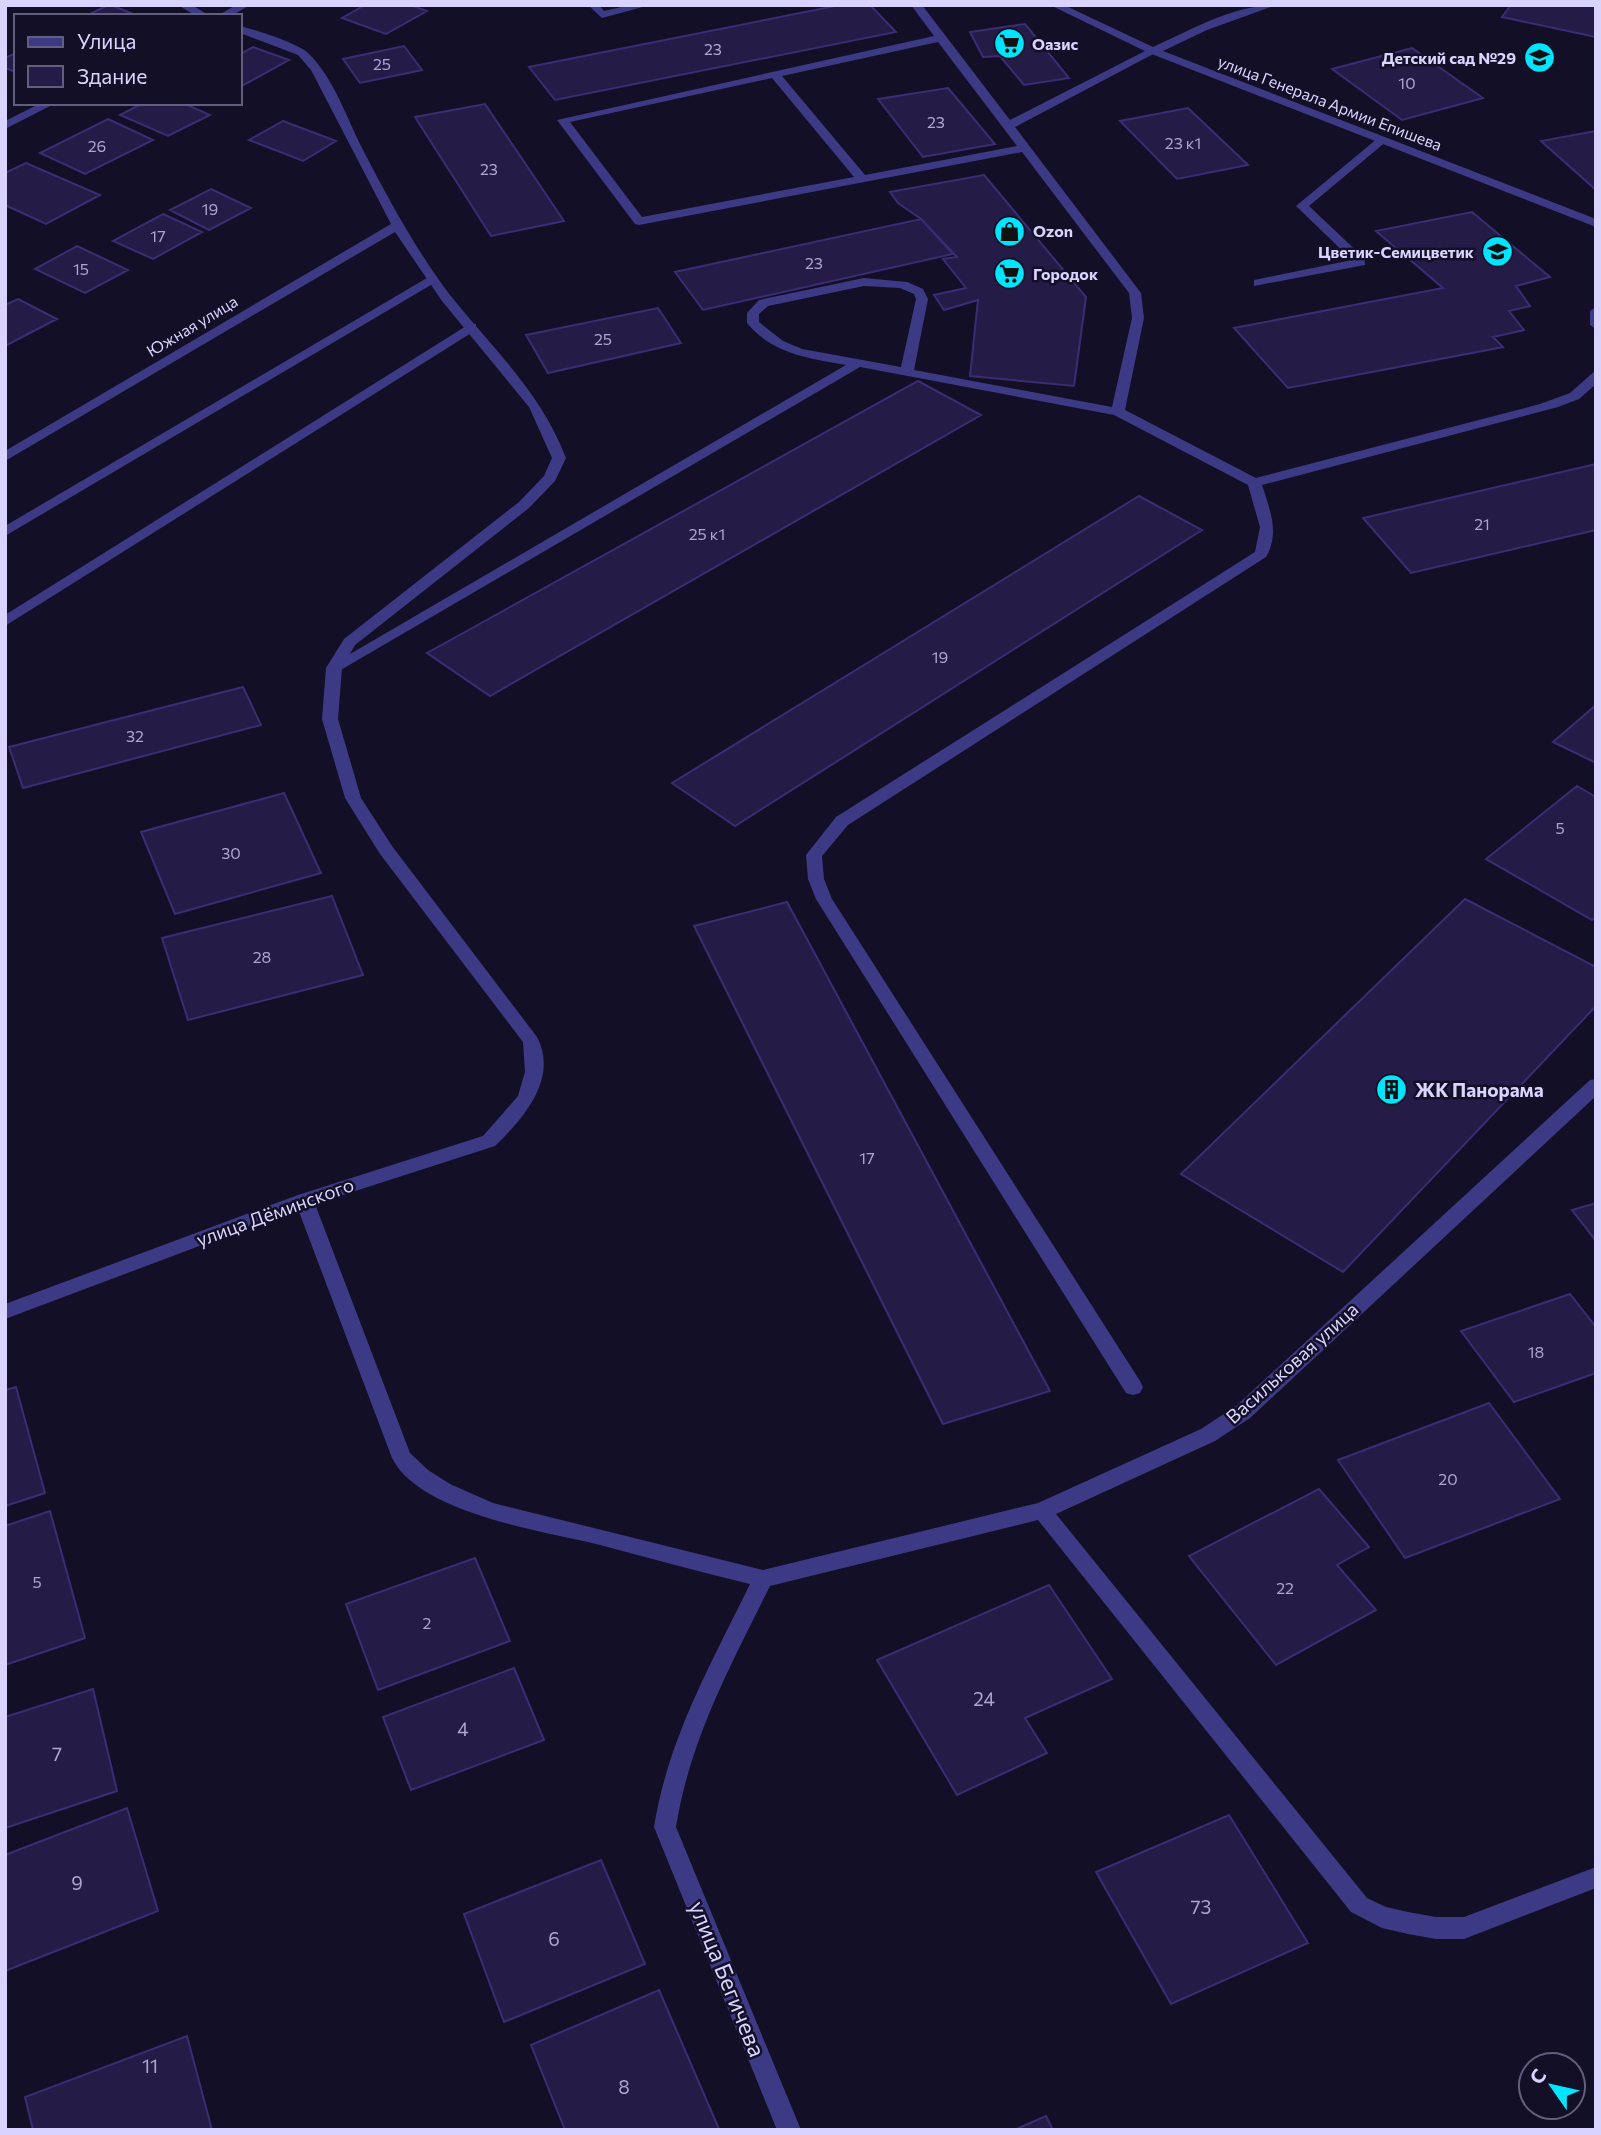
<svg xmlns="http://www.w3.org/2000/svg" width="1601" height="2135" viewBox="0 0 1601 2135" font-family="Commissioner,sans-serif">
  <rect width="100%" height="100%" fill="#130f26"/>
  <!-- building -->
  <path fill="#241b47" stroke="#3b2d73" stroke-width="2" d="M108,5H111L138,16H86Z
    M365,5H410L427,11L386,34L342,18Z
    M840,5H870L896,32L555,100L529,67Z
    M1511,5H1596V37L1502,17Z
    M1025,24L1069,78L1024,85L1000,56L983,57L970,32Z
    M404,46L422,70L360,83L343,59Z
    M253,47L289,60L240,87V54Z
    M1412,48L1483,98L1402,120L1332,69Z
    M16,53V72L5,68V58Z
    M948,88L995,144L923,157L878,99Z
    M143,103H183L210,115L168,136L120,115Z
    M485,104L564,221L491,236L415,117Z
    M1188,108L1248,165L1177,179L1120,121Z
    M108,119L153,140L85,174L40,153Z
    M283,121L336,141L303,161L249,140Z
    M1596,131V190L1541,141Z
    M26,163L100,195L46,224L5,205V173Z
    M984,175L1086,297L1074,386L970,376L978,300L944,310L934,295L966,288L943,259L957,257L921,219L898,203L890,192Z
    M211,189L251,208L209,230L170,210Z
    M1472,212L1550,277L1516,286L1530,306L1509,311L1524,330L1493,337L1503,347L1288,388L1234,328L1443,288L1376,231Z
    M163,214L202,232L153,259L113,241Z
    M921,219L953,254L703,310L675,272Z
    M77,246L128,270L85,293L35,269Z
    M18,299L57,319L5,346V305Z
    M658,308L681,343L548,373L526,335Z
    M918,381L981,415L490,696L427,653Z
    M1596,464V530L1411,573L1363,518Z
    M1139,496L1202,530L735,826L672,783Z
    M243,687L261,725L23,788L9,747Z
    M1596,705V763L1553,742Z
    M1577,786L1596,797V917L1592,920L1486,859Z
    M284,793L321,873L175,914L141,832Z
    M332,896L363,975L188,1020L162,938Z
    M1465,899L1596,967V1006L1343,1272L1181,1174Z
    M787,902L1050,1391L943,1424L694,926Z
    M1596,1203V1241L1572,1210Z
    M1570,1294L1596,1327V1373L1514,1402L1461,1331Z
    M16,1387L45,1493L5,1506V1390Z
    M1489,1403L1560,1499L1405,1558L1338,1460Z
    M1319,1489L1369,1547L1337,1565L1376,1610L1276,1665L1189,1556Z
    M50,1511L85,1638L5,1665V1526Z
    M475,1558L510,1641L378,1690L346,1604Z
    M1049,1585L1112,1679L1025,1718L1047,1753L957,1795L877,1660Z
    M514,1668L544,1740L411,1790L383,1717Z
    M93,1689L117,1791L5,1828V1717Z
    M127,1808L158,1911L5,1971V1855Z
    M1229,1815L1308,1943L1171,2004L1096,1872Z
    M601,1860L645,1964L504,2022L464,1914Z
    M659,1990L719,2129L565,2130L531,2045Z
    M187,2036L212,2130H33L25,2097Z
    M1046,2116L1053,2130H1014Z"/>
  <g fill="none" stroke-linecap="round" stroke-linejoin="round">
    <!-- service -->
    <path fill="#3d3a85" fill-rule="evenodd" d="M588,5H599L604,11L630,5H650L602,18Z
      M911,5H922L1010,120L1149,49L1159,51L1015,127L1141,293L1144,318L1125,410L1256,478L1540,404L1570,393L1596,370V384L1579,399L1558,407L1262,485C1270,510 1280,533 1266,557L848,825L822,856L824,879L832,899L1140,1381L1143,1387L1140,1393L1133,1395L1126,1393L816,899L808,879L806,855L836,817L1255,552L1260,527L1248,485L1114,415L860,367L339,671L334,673L326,668L846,365C808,358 773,354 747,323V313L759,300L864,278L907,282L923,289L928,299L914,370L1112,407L1132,318L1129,293L1022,152L639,225L635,224L557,120L934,36ZM938,42L1017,146L865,175L782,76ZM772,78L854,177L642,217L570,122ZM864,286L900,288L914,294L916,299L901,367L802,349L783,341L759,322V314L768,306Z
      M1378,138L1388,140L1309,206L1365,259V265L1254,286V280L1352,260L1296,206Z
      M432,275L436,276V282L5,536V526Z
      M1596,307V329L1590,325V311Z
      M471,323L476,324V330L5,626V615Z"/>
    <!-- minor -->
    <path fill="#3d3a85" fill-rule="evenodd" d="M178,5H192L210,16H196Z
      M236,5H250L231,16H217Z
      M1050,5H1064L1153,47C1191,30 1234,5 1276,5L1207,30L1163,51L1596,219V227L1149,53Z
      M240,26C256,30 298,43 308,53C334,78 347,119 363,150C389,200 416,250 450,295C493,349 541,392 566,458L555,481L529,508L355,645L342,668L338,719L361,798L392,846L537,1037C559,1078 523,1119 495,1146L315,1204L410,1453L428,1470L450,1484L493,1503L763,1570L1038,1503L1201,1429L1236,1406L1590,1080L1596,1079V1096L1250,1418L1215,1441L1056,1514L1367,1898L1386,1907L1408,1912L1436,1917H1464L1596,1867V1888L1464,1939H1436L1408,1934L1382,1928L1351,1912L1038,1520L770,1586C731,1665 690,1739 676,1827L801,2130H777L654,1827C668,1739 711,1664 750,1584C700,1572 650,1558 600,1545C544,1531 420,1514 392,1458L298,1209L5,1319V1304L298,1195L483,1136L518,1096L525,1072L523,1042L380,854L345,798L322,719L326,668L344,639L519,502L544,476L552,458L529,407L442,301L395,232L5,461V451L391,224L311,70L298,55L240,33Z
      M41,103H56L5,129V121Z"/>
  </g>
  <!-- icons -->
  <defs>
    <symbol id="supermarket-disc" viewBox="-11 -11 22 22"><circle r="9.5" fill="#00e5ff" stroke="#130f26"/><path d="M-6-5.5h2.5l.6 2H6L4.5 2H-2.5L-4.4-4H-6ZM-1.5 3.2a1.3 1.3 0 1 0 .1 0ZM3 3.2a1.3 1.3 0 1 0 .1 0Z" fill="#111"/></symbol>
    <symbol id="school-disc" viewBox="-11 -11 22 22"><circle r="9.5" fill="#00e5ff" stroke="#130f26"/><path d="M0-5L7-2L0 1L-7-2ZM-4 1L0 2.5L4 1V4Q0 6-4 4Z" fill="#111"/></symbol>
    <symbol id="shop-disc" viewBox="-11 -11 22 22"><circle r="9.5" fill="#00e5ff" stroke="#130f26"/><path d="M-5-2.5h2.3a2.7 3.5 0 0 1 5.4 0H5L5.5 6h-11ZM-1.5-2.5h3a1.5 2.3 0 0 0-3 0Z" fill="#111"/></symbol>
    <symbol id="building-disc" viewBox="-11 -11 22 22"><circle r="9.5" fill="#00e5ff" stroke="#130f26"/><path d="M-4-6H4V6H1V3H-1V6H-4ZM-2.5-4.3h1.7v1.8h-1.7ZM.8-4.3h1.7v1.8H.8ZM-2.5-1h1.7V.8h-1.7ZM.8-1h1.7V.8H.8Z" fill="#111"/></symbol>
  </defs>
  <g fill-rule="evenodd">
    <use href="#supermarket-disc" x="992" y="26" width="35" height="35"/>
    <use href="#school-disc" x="1522" y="40" width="35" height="35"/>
    <use href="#shop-disc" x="992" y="214" width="35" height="35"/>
    <use href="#school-disc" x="1480" y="234" width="35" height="35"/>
    <use href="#supermarket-disc" x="992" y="256" width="35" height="35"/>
    <use href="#building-disc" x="1374" y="1072" width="35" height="35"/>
  </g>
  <g text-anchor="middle" stroke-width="5" stroke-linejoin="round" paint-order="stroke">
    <!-- far-poi labels -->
    <g font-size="16" font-weight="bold" fill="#d9d4ff" stroke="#130f26" text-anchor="start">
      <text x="1032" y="50">Оазис</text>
      <text x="1516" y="64" text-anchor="end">Детский сад №29</text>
      <text x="1033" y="237">Ozon</text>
      <text x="1474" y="258" text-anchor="end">Цветик-Семицветик</text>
      <text x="1033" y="280">Городок</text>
    </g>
    <!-- number labels -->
    <g font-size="16" fill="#aca6d1">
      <text x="713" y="55">23</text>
      <text x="382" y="70">25</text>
      <text x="1407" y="89">10</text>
      <text x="936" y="128">23</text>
      <text x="1183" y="149">23 к1</text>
      <text x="97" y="152">26</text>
      <text x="489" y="175">23</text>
      <text x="210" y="215">19</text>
      <text x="158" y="242">17</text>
      <text x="814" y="269">23</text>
      <text x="81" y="275">15</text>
      <text x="603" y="345">25</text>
      <text x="1482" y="530">21</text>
      <text x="707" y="540">25 к1</text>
      <text x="940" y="663">19</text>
      <text x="135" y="742">32</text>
      <text x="1560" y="834">5</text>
      <text x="231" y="859">30</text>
      <text x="262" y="963">28</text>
      <text x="867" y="1164">17</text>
      <text x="1536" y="1358">18</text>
      <text x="1448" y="1485">20</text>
      <text x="37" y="1588">5</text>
      <text x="1285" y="1594">22</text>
      <text x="427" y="1629">2</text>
    </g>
    <!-- far-street labels -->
    <g font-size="16" fill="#d9d4ff" stroke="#130f26">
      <text transform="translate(1330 103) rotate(21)" y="6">улица Генерала Армии Епишева</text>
      <text transform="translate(192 326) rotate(-31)" y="6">Южная улица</text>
    </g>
    <!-- poi labels -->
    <g font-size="19" font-weight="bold" fill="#d9d4ff" stroke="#130f26" text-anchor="start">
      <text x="1415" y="1097">ЖК Панорама</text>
    </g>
    <!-- street labels -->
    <g font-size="19" fill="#d9d4ff" stroke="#130f26">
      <text transform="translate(275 1212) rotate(-20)" y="7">улица Дёминского</text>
      <text transform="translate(1292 1363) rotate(-42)" y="7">Васильковая улица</text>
    </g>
    <!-- near-number labels -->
    <g font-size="19" fill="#aca6d1">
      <text x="984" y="1706">24</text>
      <text x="463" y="1736">4</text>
      <text x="57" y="1761">7</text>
      <text x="77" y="1890">9</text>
      <text x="1201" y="1914">73</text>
      <text x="554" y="1946">6</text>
      <text x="150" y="2073">11</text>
      <text x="624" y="2094">8</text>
    </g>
    <!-- near-street labels -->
    <g font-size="23" fill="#d9d4ff" stroke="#130f26">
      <text transform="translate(727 1979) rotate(68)" y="8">улица Бегичева</text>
    </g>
  </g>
  <!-- border -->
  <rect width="1601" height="2135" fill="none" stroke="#d9d4ff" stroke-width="14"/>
  <!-- legend -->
  <rect x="14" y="14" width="228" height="91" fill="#130f26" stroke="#625e7d" stroke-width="2"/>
  <rect x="28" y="37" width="35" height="10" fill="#3d3a85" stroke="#625e7d" stroke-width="2"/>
  <text x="77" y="49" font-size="21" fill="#d9d4ff">Улица</text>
  <rect x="28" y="66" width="35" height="21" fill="#241b47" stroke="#625e7d" stroke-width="2"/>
  <text x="77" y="84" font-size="21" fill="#d9d4ff">Здание</text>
  <!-- north arrow -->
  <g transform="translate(1552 2086) rotate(304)"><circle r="33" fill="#130f26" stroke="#625e7d" stroke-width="2"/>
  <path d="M0-5L12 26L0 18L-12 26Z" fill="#00e5ff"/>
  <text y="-10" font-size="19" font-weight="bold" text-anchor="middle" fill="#d9d4ff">С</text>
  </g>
</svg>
